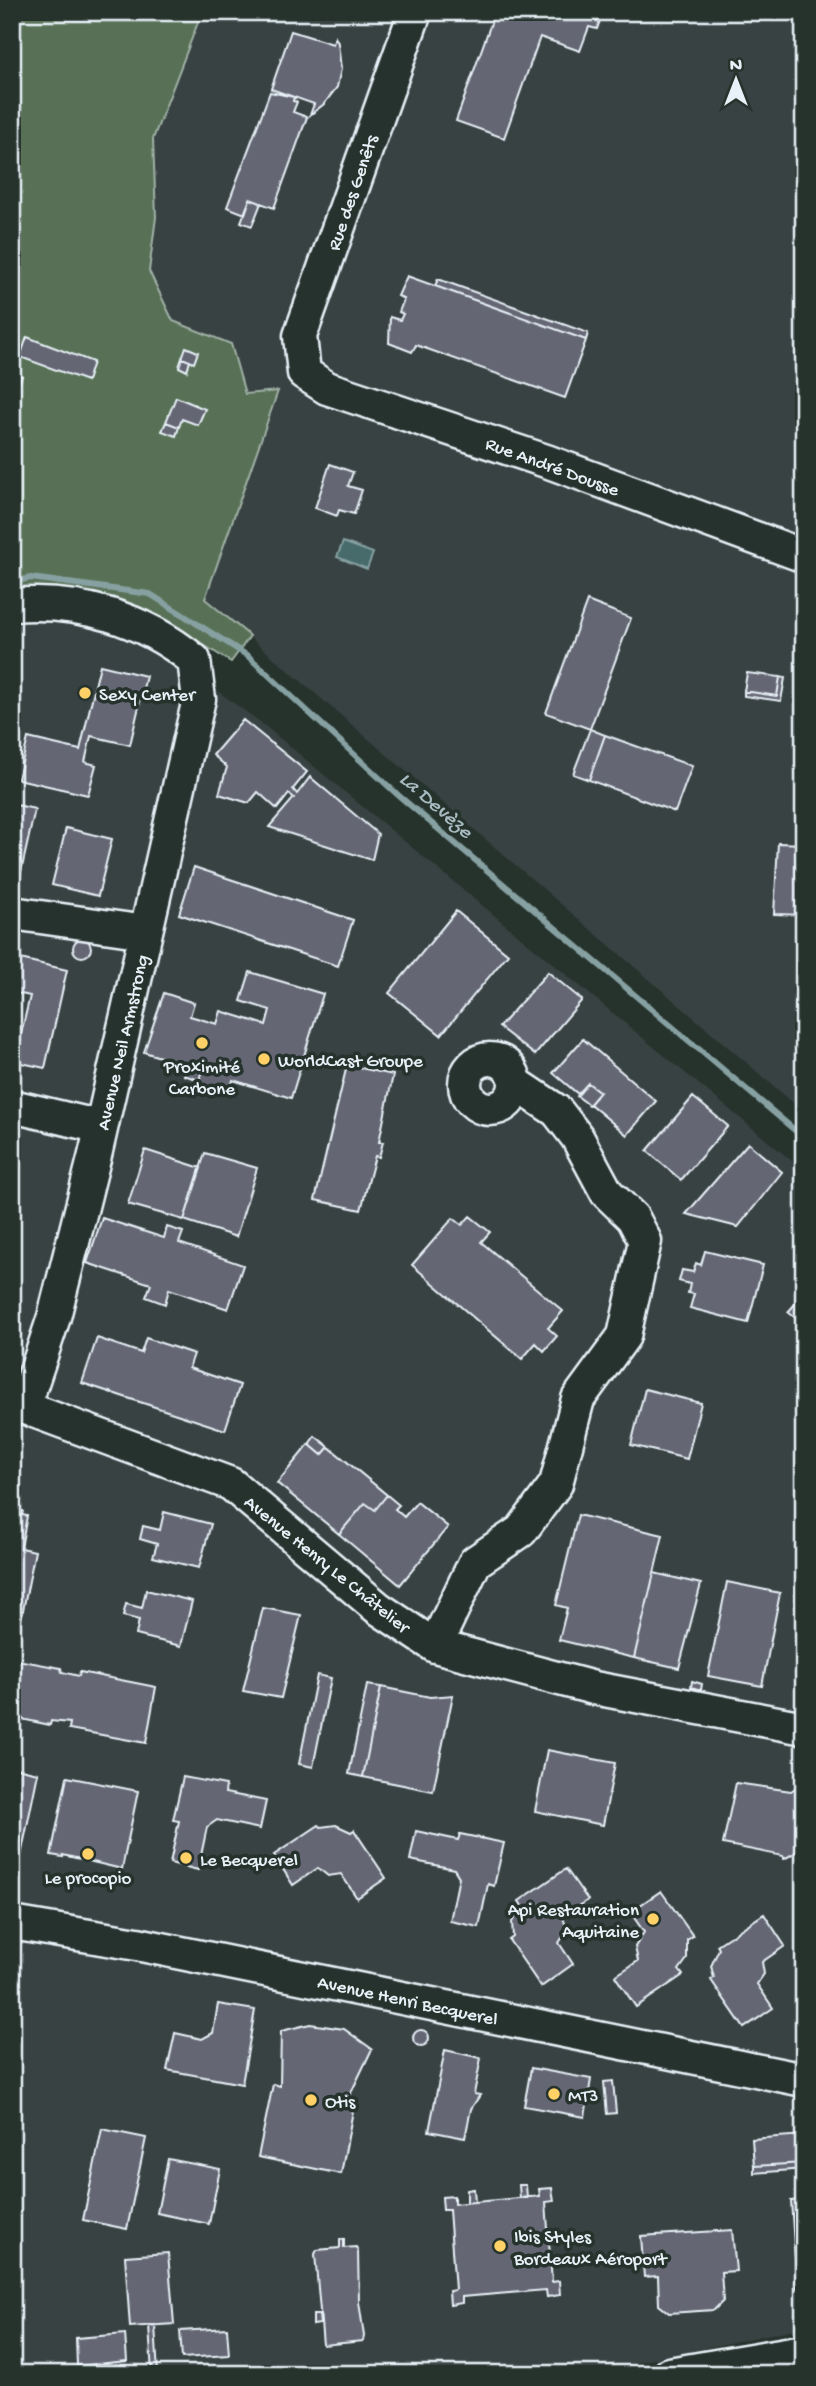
<svg xmlns="http://www.w3.org/2000/svg" width="816" height="2386" viewBox="0 0 816 2386" font-family="'Gochi Hand',sans-serif">
  <rect width="100%" height="100%" fill="#26332d"/>
  <filter id="ink" filterUnits="userSpaceOnUse"><feTurbulence type="fractalNoise" baseFrequency=".0143" numOctaves="2"/><feDisplacementMap in="SourceGraphic" scale="14" xChannelSelector="R" yChannelSelector="G"/><feConvolveMatrix kernelMatrix="1 2 1 2 8 2 1 2 1" color-interpolation-filters="sRGB"/></filter>
  <g filter="url(#ink)">
    <!-- built -->
    <path fill="#394242" d="M202,12H804V1112L205,599L277,391L245,394L231,344L173,321L149,271L156,217L153,139Z
      M12,615L95,620L158,648L260,722L804,1171V2327L584,2374H12Z"/>
    <!-- green -->
    <path fill="#587156" stroke="#a0b1a7" stroke-width="2" d="M12,12H202L153,139L156,217L149,271L173,321L231,344L245,394L278,391L205,599L250,636L231,662L171,625L103,601L12,589Z"/>
    <!-- water -->
    <path fill="#476b6b" stroke="#87a1a3" stroke-width="2" d="M343,542L373,553L367,569L337,557Z"/>
    <g fill="none" stroke-linecap="round" stroke-linejoin="round">
      <!-- stream -->
      <path stroke="#87a1a3" stroke-width="6" d="M12,582L31,578L150,594L248,656L398,795L804,1138"/>
    </g>
    <!-- building -->
    <path fill="#656673" stroke="#e8f1f8" stroke-width="2" d="M495,12H603L597,29L589,27L580,51L540,37L504,138L456,121Z
      M291,31L333,44L335,37L338,43L341,69L337,87L324,104L310,115L314,104L271,89Z
      M270,92L294,97L293,101L297,102L293,112L307,117L274,208L250,199L245,214L227,207Z
      M250,199L261,203L252,226L241,222Z
      M407,276L586,340L565,398L416,345L412,352L389,343L390,317L400,320L403,314L399,312L404,299L398,296Z
      M438,279L588,333L586,340L435,286Z
      M27,337L93,362L87,381L20,357Z
      M186,347L198,352L194,363L182,358Z
      M182,358L190,361L187,371L179,367Z
      M12,373L22,376L12,404Z
      M176,397L205,409L198,425L182,419L179,427L166,422Z
      M166,422L179,427L176,436L162,431Z
      M330,464L353,472L348,486L362,490L354,514L339,510L337,516L315,508Z
      M587,601L631,618L590,729L546,713Z
      M100,665L146,676L130,745L91,736L85,762L96,765L88,795L18,779L28,738L80,750Z
      M747,673L780,677L777,696L744,691Z
      M780,677L785,678L781,701L744,696V691L777,696Z
      M243,720L307,772L293,789L297,794L310,777L378,834L372,860L269,827L294,798L289,794L277,809L258,792L249,803L219,794L227,767L213,755Z
      M590,729L605,735L589,780L573,774Z
      M605,735L692,766L675,812L589,780Z
      M12,804L35,809L19,881L12,879Z
      M66,828L112,839L98,896L52,885Z
      M778,843L804,844V915L774,914Z
      M194,867L353,920L338,966L179,914Z
      M456,911L508,954L441,1035L389,993Z
      M73 948a9 9 0 1 1 18 0a9 9 0 1 1-18 0Z
      M12,957L67,970L45,1068L12,1061V1032L21,1034L30,996L12,992Z
      M250,972L323,994L291,1098L233,1080L229,1094L198,1085L202,1070L144,1052L164,993L194,1003L190,1016L217,1024L221,1011L266,1025L270,1010L241,1001Z
      M548,972L582,1000L535,1055L499,1027Z
      M583,1039L656,1101L627,1135L590,1104L600,1092L588,1083L578,1094L553,1073Z
      M187,1065L202,1070L199,1080L184,1075Z
      M347,1065L393,1075L379,1142H383L379,1157L375,1156L361,1210L315,1200Z
      M588,1083L600,1092L589,1105L577,1096Z
      M693,1097L728,1126L681,1180L647,1151Z
      M748,1143L782,1172L738,1227L686,1214Z
      M145,1150L201,1168L184,1220L128,1204Z
      M205,1153L257,1168L236,1237L184,1220Z
      M470,1216L490,1232L481,1242L563,1311L548,1328L557,1336L544,1351L536,1343L522,1359L412,1265L453,1218L462,1225Z
      M102,1218L164,1238L167,1227L183,1232L179,1243L243,1265L228,1309L169,1289L165,1304L146,1297L151,1284L87,1263Z
      M705,1251L763,1265L748,1323L690,1308L694,1294L688,1293L690,1284L679,1281L682,1270L693,1272L696,1263L701,1265Z
      M804,1294V1325L788,1312Z
      M97,1338L141,1353L146,1338L194,1354L189,1368L240,1385L225,1430L82,1383Z
      M645,1389L701,1403L687,1459L631,1445Z
      M315,1436L329,1447L322,1455L309,1444Z
      M309,1444L322,1455L329,1447L387,1495L375,1510L365,1503L339,1534L277,1483Z
      M387,1495L399,1505L395,1509L404,1517L417,1502L448,1527L400,1585L339,1534L365,1503L375,1510Z
      M12,1509L23,1511L22,1515L27,1516L21,1548L35,1551L21,1620L12,1618Z
      M164,1512L211,1524L199,1568L153,1557L157,1544L140,1539L143,1526L160,1530Z
      M578,1515L663,1535L634,1658L559,1640L567,1608L556,1605Z
      M654,1573L701,1584L679,1668L634,1658Z
      M727,1582L780,1593L762,1686L708,1676Z
      M146,1590L192,1601L181,1646L136,1635L139,1620L123,1616L126,1604L142,1608Z
      M263,1608L301,1615L281,1698L243,1691Z
      M12,1659L61,1668L62,1672L79,1676L80,1672L156,1687L146,1743L69,1729L70,1723L51,1721L50,1725L12,1717Z
      M317,1675L331,1678L313,1767L299,1764Z
      M692,1681L702,1684L701,1690L691,1687Z
      M367,1685L381,1687L363,1777L349,1774Z
      M381,1687L430,1697L453,1695L433,1791L363,1777Z
      M547,1750L615,1763L603,1825L535,1811Z
      M12,1767L38,1773L15,1885L12,1884Z
      M67,1777L138,1791L122,1869L63,1855V1857L51,1855Z
      M183,1777L226,1785L225,1793L266,1801L260,1829L217,1820L207,1827L198,1870L170,1863L179,1821L173,1820Z
      M736,1783L791,1791L797,1787L804,1793V1848L784,1859L783,1856L723,1844Z
      M319,1825L321,1827L336,1825L351,1832L354,1830L386,1878L357,1898L341,1874L328,1876L318,1868L293,1885L274,1855Z
      M416,1831L458,1840L460,1834L504,1843L494,1886L488,1884L479,1927L450,1921L459,1877L454,1869L410,1860Z
      M566,1869L588,1900L563,1917L567,1930L559,1943L573,1964L541,1987L509,1940L513,1937L512,1922L522,1906L519,1901Z
      M661,1891L693,1936L687,1940V1959L679,1970L683,1975L636,2007L615,1976L638,1961L635,1947L644,1932L630,1912Z
      M764,1914L785,1946L762,1962L764,1974L757,1984L773,2008L744,2028L711,1980L714,1978L711,1966L719,1949L717,1945Z
      M218,2004L255,2010L242,2084L167,2070L175,2033L202,2039L213,2033Z
      M310,2024L344,2029L372,2049L348,2099L355,2100L341,2174L258,2157L273,2084L280,2086L281,2031Z
      M413 2038a8 8 0 1 1 16 0a8 8 0 1 1-16 0Z
      M445,2050L481,2058L474,2094L480,2095L471,2109L465,2138L429,2131Z
      M531,2068L591,2079L585,2117L524,2106Z
      M613,2081L616,2113L607,2114L604,2082Z
      M102,2129L146,2138L127,2229L83,2220Z
      M804,2135V2163L754,2166L752,2139Z
      M168,2159L220,2169L209,2224L157,2213Z
      M804,2163V2169L754,2173V2166Z
      M804,2169V2200H801L799,2170Z
      M519,2185H526L527,2198H520Z
      M552,2188L554,2201L546,2202L552,2282L559,2281L560,2295L547,2297L546,2290L462,2297V2303L450,2305L449,2291L455,2290L449,2210H443L442,2197L454,2196V2204L540,2196L539,2189Z
      M474,2189L475,2202L467,2203V2190Z
      M801,2200H804V2287L797,2288L791,2201Z
      M732,2230L736,2271L721,2272L723,2301L714,2310L669,2313L659,2305L658,2276L644,2277L641,2236Z
      M344,2239V2248L356,2247L358,2251L359,2302L364,2336L363,2341L323,2345L315,2254L317,2250L340,2248V2240Z
      M168,2253L174,2324L130,2327L125,2256Z
      M313,2315H319L320,2324L313,2325Z
      M149,2325H155L158,2374H152Z
      M227,2328L229,2355L182,2358L180,2331Z
      M125,2334L127,2361L77,2366L76,2338Z
      M238,2367L239,2374H174L173,2372Z"/>
    <g fill="none" stroke-linecap="round" stroke-linejoin="round">
      <defs>
        <path id="minor" d="M415,12L300,336L304,373L327,388L549,462L804,556
          M12,605C78,599 143,618 194,660L199,699L96,1151L54,1317L24,1407
          M12,913L146,932
          M465 1084a25 25 0 1 1 50 0a25 25 0 1 1-50 0Z
          M12,1106L101,1127
          M12,1403L231,1484L378,1608L435,1646L594,1688L804,1728
          M435,1646L475,1562L521,1531L556,1484L578,1399L624,1336L645,1241L633,1218L607,1193L577,1137L557,1111L515,1083
          M12,1923L137,1944L804,2080
          M669,2374L804,2351"/>
      </defs>
      <!-- minor casing -->
      <use href="#minor" stroke="#e8f1f8" stroke-width="37"/>
      <!-- minor -->
      <use href="#minor" stroke="#26332d" stroke-width="32"/>
      <!-- tram -->
      <path stroke="#e8f1f8" stroke-width="2" d="M760,2374L804,2366"/>
    </g>
  </g>
  <!-- markers -->
  <g fill="#ffd166" stroke="#26332d" stroke-width="2.5">
    <circle cx="85" cy="693" r="7"/>
    <circle cx="202" cy="1043" r="7"/>
    <circle cx="264" cy="1059" r="7"/>
    <circle cx="88" cy="1854" r="7"/>
    <circle cx="186" cy="1858" r="7"/>
    <circle cx="653" cy="1919" r="7"/>
    <circle cx="554" cy="2094" r="7"/>
    <circle cx="311" cy="2100" r="7"/>
    <circle cx="500" cy="2246" r="7"/>
  </g>
  <g text-anchor="middle" stroke-width="7" stroke-linejoin="round" paint-order="stroke">
    <!-- street labels -->
    <g font-size="19" fill="#e8f1f8" stroke="#26332d">
      <text transform="translate(351 192) rotate(-71)" y="7">Rue des Genêts</text>
      <text transform="translate(553 465) rotate(20)" y="7">Rue André Dousse</text>
      <text transform="translate(121 1042) rotate(-77)" y="7">Avenue Neil Armstrong</text>
      <text transform="translate(328 1563) rotate(39)" y="7">Avenue Henry Le Châtelier</text>
      <text transform="translate(408 1999) rotate(12)" y="7">Avenue Henri Becquerel</text>
    </g>
    <!-- poi labels -->
    <g font-size="19" fill="#e8f1f8" stroke="#26332d" text-anchor="start">
      <text x="99" y="700">Sexy Center</text>
      <text x="278" y="1066">WorldCast Groupe</text>
      <text x="202" y="1072" text-anchor="middle">Proximité<tspan x="202" dy="22">Carbone</tspan></text>
      <text x="200" y="1865">Le Becquerel</text>
      <text x="88" y="1883" text-anchor="middle">Le procopio</text>
      <text x="639" y="1915" text-anchor="end">Api Restauration<tspan x="639" dy="22">Aquitaine</tspan></text>
      <text x="568" y="2101">MT3</text>
      <text x="325" y="2107">Otis</text>
      <text x="514" y="2242">Ibis Styles<tspan x="514" dy="22">Bordeaux Aéroport</tspan></text>
    </g>
    <!-- water labels -->
    <g font-size="21" font-style="italic" fill="#a8bbc0" stroke="#26332d">
      <text transform="translate(437 804) rotate(41)" y="7">La Devèze</text>
    </g>
  </g>
  <!-- margin -->
  <rect width="816" height="2386" fill="none" stroke="#26332d" stroke-width="42"/>
  <rect x="21" y="21" width="774" height="2344" fill="none" stroke="#e8f1f8" stroke-width="2.5" filter="url(#ink)"/>
  <!-- north arrow -->
  <g transform="translate(736 80)" stroke="#26332d" stroke-width="5" paint-order="stroke">
  <path d="M0-5L12 26L0 18L-12 26Z" fill="#e8f1f8"/>
  <text y="-10" font-size="19" font-weight="bold" text-anchor="middle" fill="#e8f1f8">N</text>
  </g>
</svg>
